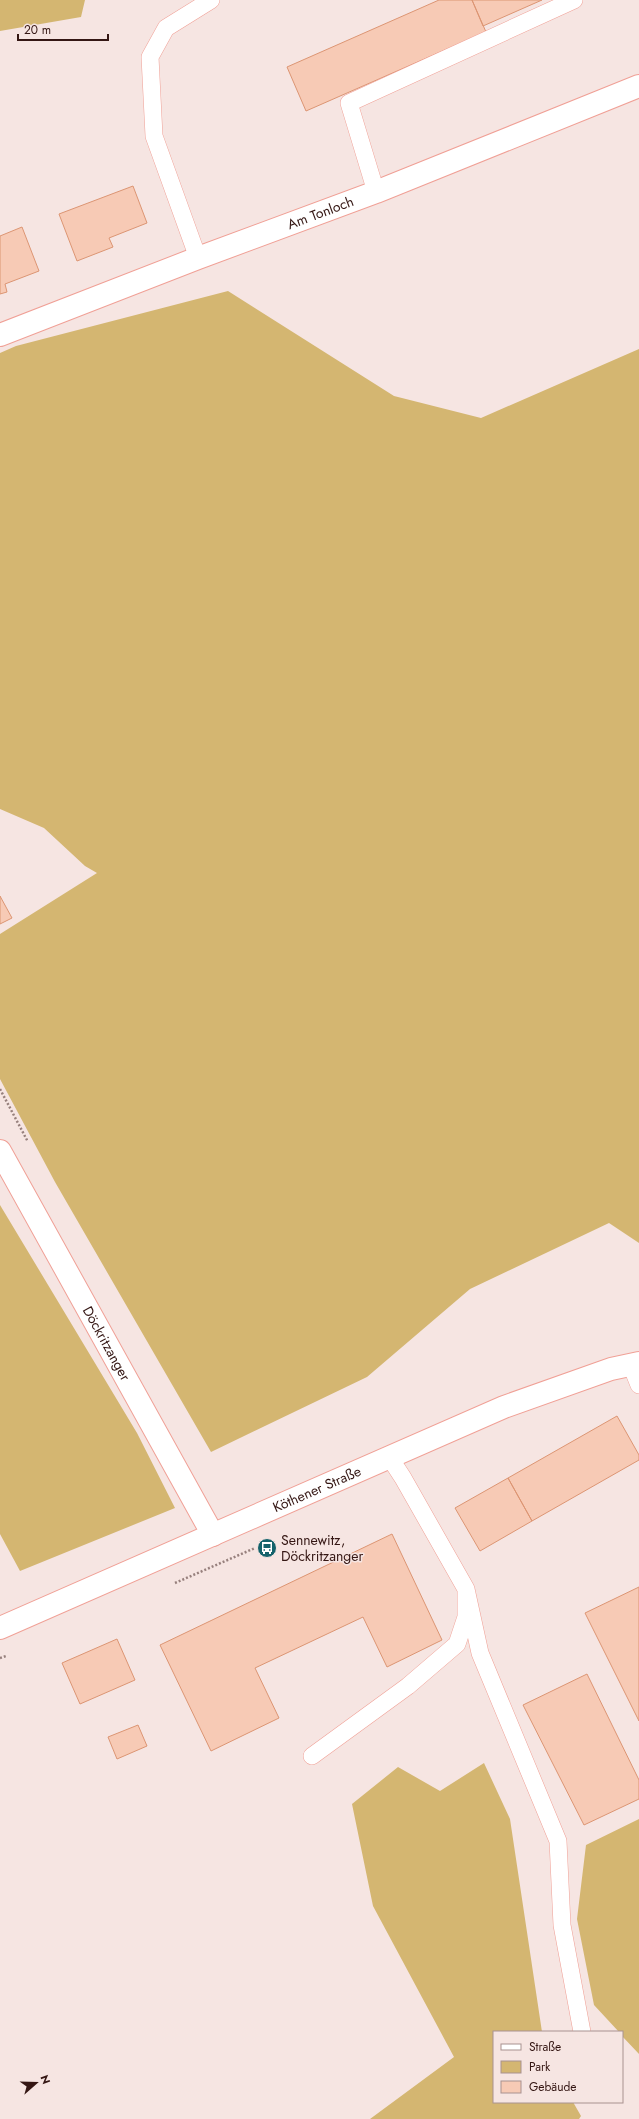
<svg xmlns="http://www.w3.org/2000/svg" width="639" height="2119" viewBox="0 0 639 2119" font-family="Jost,sans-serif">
  <rect width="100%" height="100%" fill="#f6e5e2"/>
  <!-- green -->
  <path fill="#d4b671" d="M0,0H85L81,17L0,31Z
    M228,291L394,396L481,418L639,349V1243L609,1223L470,1289L367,1377L211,1452L55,1182L0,1079V934L97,873L85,866L44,828L0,809V353L16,346Z
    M0,1205L137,1433L175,1508L20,1571L0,1534Z
    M484,1763L510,1819L542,2032H494V2102H573L581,2116L579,2119H370L454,2057L373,1906L352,1804L398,1767L440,1791Z
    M639,1819V2054L622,2036V2032H619L594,2005L577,1919L586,1845Z"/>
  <!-- building -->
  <path fill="#f7cab5" stroke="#dc9573" d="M439,0H472L486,32L306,111L287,67Z
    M472,0H542L483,26Z
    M133,186L147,223L109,238L113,247L77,261L59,214Z
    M22,227L39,271L5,284L7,292L0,294V236Z
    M0,896L12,918L0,924Z
    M617,1416L639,1455V1460L532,1521L508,1478Z
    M508,1478L532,1521L480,1551L455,1508Z
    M392,1534L442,1640L387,1667L363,1617L255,1668L279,1718L211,1751L160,1645Z
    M639,1587V1721L585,1613Z
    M117,1639L135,1680L80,1704L62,1663Z
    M587,1674L639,1780V1799L584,1825L523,1705Z
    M138,1725L147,1746L117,1759L108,1737Z"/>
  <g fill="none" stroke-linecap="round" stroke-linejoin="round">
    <defs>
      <path id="lane" d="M376,192L349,103L574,0
        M198,258L154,136L150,57L166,28L211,0
        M631,1365L639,1385
        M466,1589L480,1653L558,1841L562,1925L582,2032
        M312,1756L408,1686L457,1644L466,1617V1589L403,1478L390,1458"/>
      <g id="street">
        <path id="s1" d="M0,335L198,258L376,192L639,86"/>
        <path id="s2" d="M0,1151L213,1535"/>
      </g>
      <g id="secondary">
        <path id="s3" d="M0,1628L504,1407L611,1369L639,1363"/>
      </g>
    </defs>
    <!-- lane casing -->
    <use href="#lane" stroke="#f0a096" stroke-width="18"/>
    <!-- street casing -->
    <use href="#street" stroke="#f0a096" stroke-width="24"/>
    <!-- secondary casing -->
    <use href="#secondary" stroke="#f0a096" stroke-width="24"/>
    <!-- path -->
    <path stroke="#97807d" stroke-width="2.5" stroke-dasharray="2 2" stroke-linecap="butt" d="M0,1089L28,1142
      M175,1583L255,1548
      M0,1658L6,1656"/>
    <!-- lane -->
    <use href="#lane" stroke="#fff" stroke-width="17"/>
    <!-- street -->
    <use href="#street" stroke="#fff" stroke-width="22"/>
    <!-- secondary -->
    <use href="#secondary" stroke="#fff" stroke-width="22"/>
  </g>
  <!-- icons -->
  <defs>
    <symbol id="bus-disc" viewBox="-11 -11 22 22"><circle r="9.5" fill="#14626b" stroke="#f6e5e2"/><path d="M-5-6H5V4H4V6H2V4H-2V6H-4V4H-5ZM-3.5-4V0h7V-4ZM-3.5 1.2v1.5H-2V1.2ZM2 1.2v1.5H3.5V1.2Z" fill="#fff"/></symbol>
  </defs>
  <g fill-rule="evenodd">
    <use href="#bus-disc" x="256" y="1537" width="22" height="22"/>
  </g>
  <g text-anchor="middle" stroke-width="3" stroke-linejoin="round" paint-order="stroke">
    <!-- street labels -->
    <g font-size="14" fill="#341613" stroke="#f6e5e2">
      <text dy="5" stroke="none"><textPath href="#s1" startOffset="343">Am Tonloch</textPath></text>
      <text dy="5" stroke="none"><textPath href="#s2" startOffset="220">Döckritzanger</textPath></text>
      <text dy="5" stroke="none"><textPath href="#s3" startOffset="346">Köthener Straße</textPath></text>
    </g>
    <!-- poi labels -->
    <g font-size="14" fill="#341613" stroke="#f6e5e2" text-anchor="start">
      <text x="281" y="1545">Sennewitz,<tspan x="281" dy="16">Döckritzanger</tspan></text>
    </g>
  </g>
  <!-- legend -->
  <rect x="493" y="2031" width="130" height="72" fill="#f6e5e2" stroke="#a8928f"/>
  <rect x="501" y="2044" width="20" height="6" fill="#ffffff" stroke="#a8928f"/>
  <text x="529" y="2051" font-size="12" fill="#341613">Straße</text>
  <rect x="501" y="2061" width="20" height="12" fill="#d4b671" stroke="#a8928f"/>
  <text x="529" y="2071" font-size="12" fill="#341613">Park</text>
  <rect x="501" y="2081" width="20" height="12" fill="#f7cab5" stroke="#a8928f"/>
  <text x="529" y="2091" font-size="12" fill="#341613">Gebäude</text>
  <!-- north arrow -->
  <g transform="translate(36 2083) rotate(70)" stroke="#f6e5e2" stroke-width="3" paint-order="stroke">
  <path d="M0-3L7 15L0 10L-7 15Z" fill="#341613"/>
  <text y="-6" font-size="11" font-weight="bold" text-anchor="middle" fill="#341613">N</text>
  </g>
  <!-- scale -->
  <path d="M18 34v6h90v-6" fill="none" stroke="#341613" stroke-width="2"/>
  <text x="24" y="34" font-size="12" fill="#341613" stroke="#f6e5e2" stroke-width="3" paint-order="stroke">20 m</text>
</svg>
